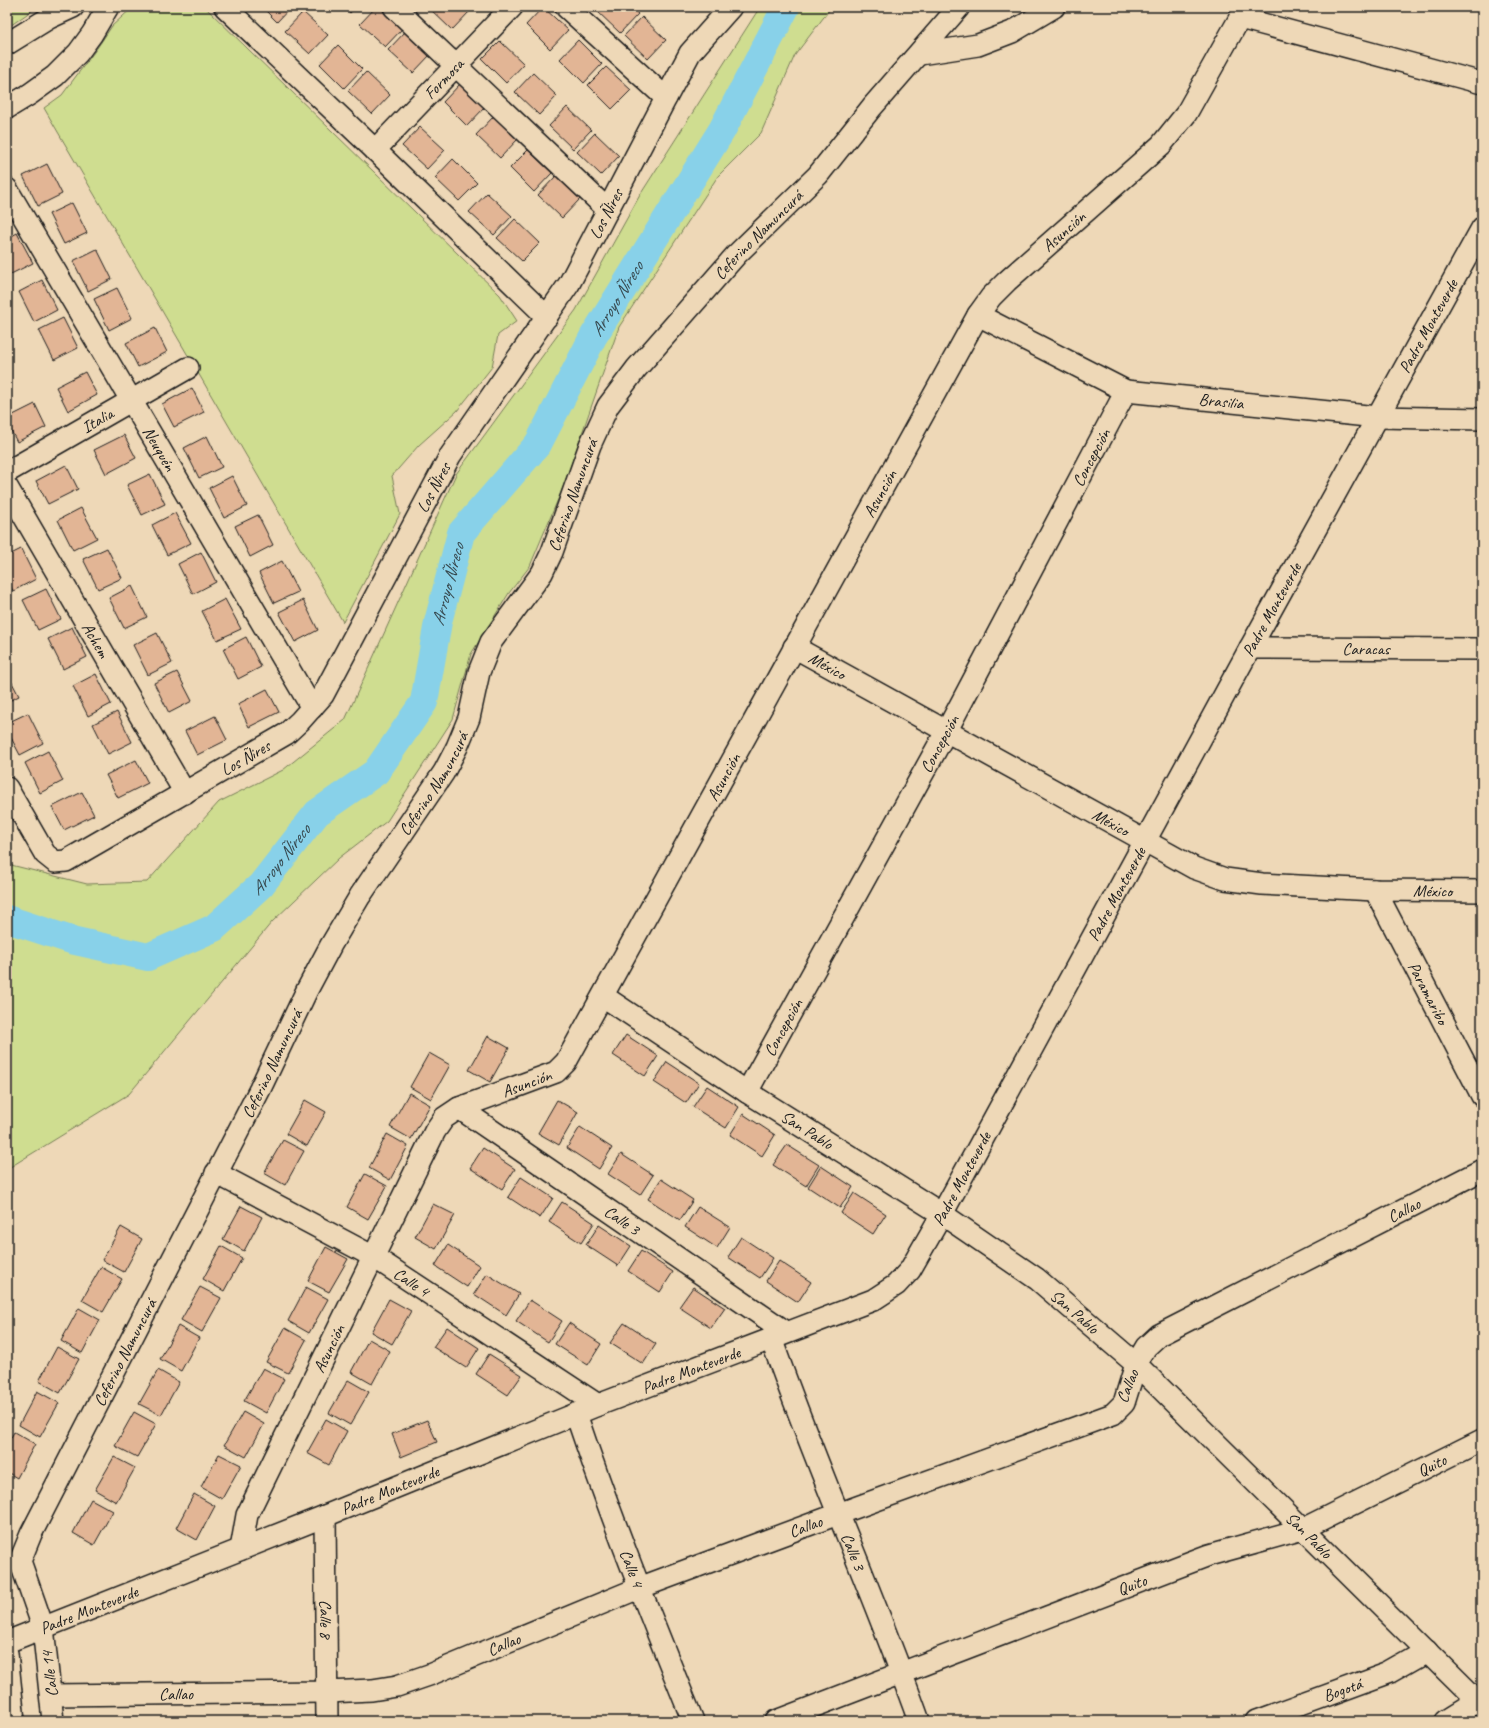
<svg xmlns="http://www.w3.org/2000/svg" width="1489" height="1728" viewBox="0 0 1489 1728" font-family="Caveat,sans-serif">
  <rect width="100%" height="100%" fill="#eed8b7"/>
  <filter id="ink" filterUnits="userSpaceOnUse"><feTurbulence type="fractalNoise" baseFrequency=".025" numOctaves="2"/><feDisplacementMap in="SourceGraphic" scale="8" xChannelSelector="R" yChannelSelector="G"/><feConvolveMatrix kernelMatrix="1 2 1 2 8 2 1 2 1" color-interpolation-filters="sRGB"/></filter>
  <g filter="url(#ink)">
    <!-- green -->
    <path fill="#cfdd90" stroke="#767c56" d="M7,7H37L7,28Z
      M133,7H205L500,295L517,321L498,335L492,367L457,411L419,445L392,476L400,514L343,622L44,108L62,95L97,48L112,26Z
      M760,7H834L830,9L795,55L761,133L718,176L619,327L564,485L530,566L509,593L471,654L453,719L387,821L339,858L272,922L129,1094L7,1169V864L87,884L147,882L219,802L283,770L345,720L456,474L576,310L640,195Z"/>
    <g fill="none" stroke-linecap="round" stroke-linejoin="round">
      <!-- river -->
      <path stroke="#88d1e9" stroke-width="28" id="s1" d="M7,919L71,940L148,957L214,928L261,885L317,813L376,772L424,702L438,622L461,533L538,444L593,337L722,130L786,7"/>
    </g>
    <!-- building -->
    <path fill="#e2b595" stroke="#1c1c1c" d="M262,7H291L277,22Z
      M344,7H356L350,13Z
      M376,7H381L403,28L385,47L360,24Z
      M428,7H466L470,11L452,30Z
      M543,7L568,30L550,49L526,25Z
      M599,7H631L638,14L620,33L596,10Z
      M303,12L328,35L310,54L285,31Z
      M642,17L666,40L648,59L624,36Z
      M406,31L431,54L413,73L388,50Z
      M578,40L602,64L584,83L560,59Z
      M500,41L524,64L506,83L482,59Z
      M338,45L362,69L344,88L320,64Z
      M606,67L631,90L612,109L588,85Z
      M366,72L390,95L372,114L348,91Z
      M533,73L557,96L539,115L515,92Z
      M461,83L485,107L467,126L443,102Z
      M567,107L591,130L573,149L549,126Z
      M494,116L518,139L500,158L476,135Z
      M420,127L445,150L427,169L402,146Z
      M595,133L619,156L601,175L577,152Z
      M528,150L552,173L534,192L510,168Z
      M453,159L477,183L459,201L435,178Z
      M47,164L62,194L38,206L23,176Z
      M556,176L580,199L562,218L538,195Z
      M487,193L512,216L494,235L469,212Z
      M72,203L87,233L64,244L49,214Z
      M515,219L540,243L522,261L497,238Z
      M17,233L33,263L9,275L7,270V239Z
      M97,249L112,279L88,291L73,261Z
      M42,280L57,310L34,322L19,292Z
      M117,288L132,318L109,330L94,299Z
      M63,318L78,348L54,360L39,330Z
      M155,328L167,352L138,367L126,343Z
      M85,372L97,395L68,411L56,387Z
      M192,388L204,412L174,427L162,404Z
      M35,404L46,427L17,442L7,423V418Z
      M124,435L136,458L106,474L94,450Z
      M207,436L222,467L199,478L184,448Z
      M66,465L78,489L48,504L36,481Z
      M150,474L165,504L142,515L127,485Z
      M232,476L247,506L224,518L209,488Z
      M81,508L97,538L73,550L58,520Z
      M175,513L191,543L167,555L152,525Z
      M258,515L273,545L250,557L235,526Z
      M107,548L122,578L98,589L83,559Z
      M21,549L36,579L13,591L7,579V556Z
      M201,552L216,582L193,594L178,564Z
      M282,561L298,592L274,603L259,573Z
      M132,586L147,617L124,628L109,598Z
      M46,589L61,619L38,630L23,600Z
      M225,599L241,629L217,640L202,611Z
      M303,600L318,630L295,642L279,612Z
      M72,627L87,657L63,669L48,639Z
      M157,633L172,663L148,675L133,645Z
      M246,637L261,667L238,679L223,649Z
      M177,672L192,701L169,713L154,683Z
      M7,673L19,696L7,702Z
      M96,674L111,704L88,716L73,686Z
      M267,689L279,712L249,727L238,704Z
      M117,712L132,742L108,754L93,724Z
      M28,713L43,743L20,755L7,730V723Z
      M215,716L227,740L197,755L185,731Z
      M48,751L63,781L40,793L25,763Z
      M136,760L148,783L118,798L106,775Z
      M82,792L94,815L64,830L52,807Z
      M626,1035L658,1056L645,1076L613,1055Z
      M488,1036L509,1048L490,1082L469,1070Z
      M429,1053L450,1065L431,1099L410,1087Z
      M667,1062L699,1083L686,1103L654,1082Z
      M707,1086L739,1107L726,1128L693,1107Z
      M409,1093L430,1105L411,1139L390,1127Z
      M305,1100L326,1112L307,1146L286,1134Z
      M557,1100L578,1112L559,1145L538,1133Z
      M743,1114L775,1135L762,1156L730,1135Z
      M580,1127L612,1148L599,1169L567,1148Z
      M387,1134L408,1146L390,1180L369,1168Z
      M283,1140L304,1151L285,1185L264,1173Z
      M787,1145L819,1165L806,1186L773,1165Z
      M483,1148L515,1169L502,1189L470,1168Z
      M621,1154L653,1175L640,1195L608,1174Z
      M821,1166L853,1187L840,1208L808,1187Z
      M365,1174L387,1186L368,1219L347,1207Z
      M521,1177L553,1198L540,1218L508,1197Z
      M661,1179L693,1200L680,1220L648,1199Z
      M854,1193L886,1214L873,1234L841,1213Z
      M562,1202L594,1223L581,1243L549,1222Z
      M433,1204L455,1215L436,1249L415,1237Z
      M241,1206L262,1217L244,1251L223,1239Z
      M698,1207L730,1227L717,1248L685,1227Z
      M599,1225L631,1246L618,1266L586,1245Z
      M121,1227L142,1239L124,1272L102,1260Z
      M741,1237L773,1258L760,1278L728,1257Z
      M448,1245L480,1266L467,1287L435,1266Z
      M221,1246L242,1258L224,1291L203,1279Z
      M326,1247L348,1259L329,1292L308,1281Z
      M641,1251L673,1272L660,1292L628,1271Z
      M779,1261L811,1282L798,1302L766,1281Z
      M101,1267L122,1279L103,1312L82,1300Z
      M487,1274L519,1294L506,1315L474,1294Z
      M200,1287L221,1298L202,1332L181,1320Z
      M306,1287L328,1299L309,1333L288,1321Z
      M693,1287L725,1308L711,1328L679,1307Z
      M389,1299L411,1311L392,1344L371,1332Z
      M530,1300L562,1321L548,1342L516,1321Z
      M79,1308L100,1320L82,1353L61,1341Z
      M569,1323L601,1344L588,1365L555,1344Z
      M624,1323L656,1344L643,1364L610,1343Z
      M178,1326L199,1338L181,1371L160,1359Z
      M447,1327L479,1348L466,1368L433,1347Z
      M285,1328L306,1340L288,1373L266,1362Z
      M369,1339L390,1351L372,1384L351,1372Z
      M57,1347L79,1359L60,1393L39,1381Z
      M489,1354L522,1375L508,1395L476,1374Z
      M263,1368L284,1379L266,1413L244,1401Z
      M158,1370L179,1382L161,1415L139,1404Z
      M348,1380L369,1392L350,1425L329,1413Z
      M37,1391L59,1403L40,1437L19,1425Z
      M134,1412L156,1424L137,1457L115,1446Z
      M243,1412L264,1424L246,1457L224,1445Z
      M326,1419L347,1431L329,1465L307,1453Z
      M427,1420L437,1442L401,1457L392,1434Z
      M14,1432L35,1444L17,1478L7,1472V1445Z
      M219,1454L241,1465L222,1499L201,1487Z
      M114,1457L135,1468L116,1502L95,1490Z
      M194,1494L215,1506L197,1540L176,1528Z
      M91,1499L113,1511L94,1545L73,1533Z"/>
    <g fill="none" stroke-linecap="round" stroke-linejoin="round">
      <defs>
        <g id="minor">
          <path d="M225,7L375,150L547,317"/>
          <path d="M394,7L608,210"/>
          <path d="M566,7L666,98"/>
          <path d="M1240,18L1482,83"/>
          <path d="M7,44L49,18L73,7"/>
          <path d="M920,54L978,45L1012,32L1054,7"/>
          <path d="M7,108L30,94L55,76L78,53L92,34L108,7"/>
          <path id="s2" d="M375,150L512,7"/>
          <path id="s3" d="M7,189L312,708"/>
          <path id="s4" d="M978,315L1126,391L1377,417L1482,419"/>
          <path id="s5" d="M7,472L188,368"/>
          <path id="s6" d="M7,487L185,793"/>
          <path id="s7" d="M794,647L1194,868L1225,879L1262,884L1375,890L1482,891"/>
          <path id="s8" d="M1250,648L1482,649"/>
          <path id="s9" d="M7,788L45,854L55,862L66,861L286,734L300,721L323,695L450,456L569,284L666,98L690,53L731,7"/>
          <path id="s10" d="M1375,890L1482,1096"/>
          <path id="s11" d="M603,996L747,1092L942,1214L1037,1279L1136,1364L1482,1706"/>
          <path id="s12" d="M747,1092L947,730L1126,391"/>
          <path id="s13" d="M459,1108L786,1332"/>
          <path id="s14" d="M216,1173L374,1257L598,1405"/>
          <path id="s15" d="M771,1338C816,1467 873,1592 919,1721"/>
          <path id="s16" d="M576,1414C611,1518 652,1620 693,1721"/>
          <path id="s17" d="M325,1516L327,1721"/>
          <path id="s18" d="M241,1549L247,1515L435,1131L444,1118L459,1108L556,1072L566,1062L978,315L991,297L1007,281L1161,145L1186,114L1246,7"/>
          <path id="s19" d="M7,1642L325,1516L598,1405L873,1300L896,1285L910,1270L942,1214L1250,648L1482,228"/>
          <path d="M7,1653L14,1721"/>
          <path id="s20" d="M52,1695L327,1692L372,1690L397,1686L429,1675L639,1588L838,1514L1113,1414L1124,1403L1136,1364L1146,1347L1159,1335L1482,1170"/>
          <path id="s21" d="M53,1721L43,1627L20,1561L31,1534L260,1089L307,990L331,945L360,896L444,772L457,747L469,718L479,672L491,642L542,573L552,552L590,445L608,406L636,369L736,255L818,175L872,107L959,7"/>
          <path id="s22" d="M776,1721L1209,1555L1303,1529L1482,1440"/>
          <path id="s23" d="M1256,1721L1390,1672L1427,1651"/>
          <path d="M1445,1721L1482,1698"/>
        </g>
      </defs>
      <!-- minor casing -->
      <use href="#minor" stroke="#1c1c1c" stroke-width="24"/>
      <!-- minor -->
      <use href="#minor" stroke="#eed8b7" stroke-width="21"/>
    </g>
  </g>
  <g text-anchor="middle" stroke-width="3" stroke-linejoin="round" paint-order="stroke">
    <!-- street labels -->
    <g font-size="17" fill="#1c1c1c" stroke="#eed8b7">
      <text dy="6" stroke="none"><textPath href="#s2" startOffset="99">Formosa</textPath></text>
      <text dy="6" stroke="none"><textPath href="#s9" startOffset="967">Los Ñires</textPath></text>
      <text dy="6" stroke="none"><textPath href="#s18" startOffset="1587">Asunción</textPath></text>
      <text dy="6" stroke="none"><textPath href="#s21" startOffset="1694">Ceferino Namuncurá</textPath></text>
      <text dy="6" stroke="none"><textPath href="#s19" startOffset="2056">Padre Monteverde</textPath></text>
      <text dy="6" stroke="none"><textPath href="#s4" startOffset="262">Brasilia</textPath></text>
      <text dy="6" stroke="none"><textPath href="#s5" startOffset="104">Italia</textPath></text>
      <text dy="6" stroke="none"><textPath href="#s3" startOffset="301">Neuquén</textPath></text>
      <text dy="6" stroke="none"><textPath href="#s12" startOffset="722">Concepción</textPath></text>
      <text dy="6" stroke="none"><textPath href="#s9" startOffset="643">Los Ñires</textPath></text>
      <text dy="6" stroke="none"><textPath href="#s18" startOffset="1263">Asunción</textPath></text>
      <text dy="6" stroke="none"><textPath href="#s21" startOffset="1370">Ceferino Namuncurá</textPath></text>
      <text dy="6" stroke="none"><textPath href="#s19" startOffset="1732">Padre Monteverde</textPath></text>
      <text dy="6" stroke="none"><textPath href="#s6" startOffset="177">Achem</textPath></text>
      <text dy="6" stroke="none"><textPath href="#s8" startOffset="116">Caracas</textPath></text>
      <text dy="6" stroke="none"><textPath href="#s7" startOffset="38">México</textPath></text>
      <text dy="6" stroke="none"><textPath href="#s12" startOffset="398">Concepción</textPath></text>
      <text dy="6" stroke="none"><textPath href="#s9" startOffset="307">Los Ñires</textPath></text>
      <text dy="6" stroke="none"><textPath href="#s18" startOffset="939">Asunción</textPath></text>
      <text dy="6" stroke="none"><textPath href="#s21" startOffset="1046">Ceferino Namuncurá</textPath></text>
      <text dy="6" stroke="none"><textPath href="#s7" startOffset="362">México</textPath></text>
      <text dy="6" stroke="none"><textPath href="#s7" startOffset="698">México</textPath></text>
      <text dy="6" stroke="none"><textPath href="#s19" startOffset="1408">Padre Monteverde</textPath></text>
      <text dy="6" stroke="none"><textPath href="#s10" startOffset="116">Paramaribo</textPath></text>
      <text dy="6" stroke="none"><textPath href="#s12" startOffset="74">Concepción</textPath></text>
      <text dy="6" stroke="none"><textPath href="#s21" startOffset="722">Ceferino Namuncurá</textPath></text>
      <text dy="6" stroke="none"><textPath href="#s18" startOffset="568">Asunción</textPath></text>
      <text dy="6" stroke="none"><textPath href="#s11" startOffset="244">San Pablo</textPath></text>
      <text dy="6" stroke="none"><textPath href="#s19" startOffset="1084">Padre Monteverde</textPath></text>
      <text dy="6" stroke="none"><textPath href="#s20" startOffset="1480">Callao</textPath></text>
      <text dy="6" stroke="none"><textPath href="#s13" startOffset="198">Calle 3</textPath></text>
      <text dy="6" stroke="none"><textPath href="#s14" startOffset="224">Calle 4</textPath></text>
      <text dy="6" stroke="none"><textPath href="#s11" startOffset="568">San Pablo</textPath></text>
      <text dy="6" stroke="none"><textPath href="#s18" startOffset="220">Asunción</textPath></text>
      <text dy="6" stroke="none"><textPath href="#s21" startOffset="398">Ceferino Namuncurá</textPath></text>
      <text dy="6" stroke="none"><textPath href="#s19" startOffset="736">Padre Monteverde</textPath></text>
      <text transform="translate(1127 1386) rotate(-68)" y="6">Callao</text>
      <text dy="6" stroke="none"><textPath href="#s22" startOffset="705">Quito</textPath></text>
      <text dy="6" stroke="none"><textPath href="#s19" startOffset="412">Padre Monteverde</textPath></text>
      <text dy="6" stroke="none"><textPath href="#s20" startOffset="784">Callao</textPath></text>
      <text dy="6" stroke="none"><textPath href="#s11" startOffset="892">San Pablo</textPath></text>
      <text dy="6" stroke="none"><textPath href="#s15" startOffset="229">Calle 3</textPath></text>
      <text dy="6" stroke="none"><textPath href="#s16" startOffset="164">Calle 4</textPath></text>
      <text dy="6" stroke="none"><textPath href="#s22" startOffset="381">Quito</textPath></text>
      <text dy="6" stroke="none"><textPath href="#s19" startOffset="88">Padre Monteverde</textPath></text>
      <text dy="6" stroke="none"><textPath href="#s17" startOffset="103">Calle 8</textPath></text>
      <text dy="6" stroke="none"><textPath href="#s20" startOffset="460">Callao</textPath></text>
      <text transform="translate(49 1674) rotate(-97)" y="6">Calle 14</text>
      <text dy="6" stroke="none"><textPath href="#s23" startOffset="92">Bogotá</textPath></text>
      <text dy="6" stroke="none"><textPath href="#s20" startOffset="124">Callao</textPath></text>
    </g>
    <!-- water labels -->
    <g font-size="18" font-style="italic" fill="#37494f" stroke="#eed8b7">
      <text dy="6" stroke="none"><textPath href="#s1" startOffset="986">Arroyo Ñireco</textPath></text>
      <text dy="6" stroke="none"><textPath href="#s1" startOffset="650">Arroyo Ñireco</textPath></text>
      <text dy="6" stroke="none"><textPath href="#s1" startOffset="314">Arroyo Ñireco</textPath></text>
    </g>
  </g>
  <!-- margin -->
  <rect width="1489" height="1728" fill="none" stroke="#eed8b7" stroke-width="24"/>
  <rect x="12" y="12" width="1465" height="1704" fill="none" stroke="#1c1c1c" stroke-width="1.5" filter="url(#ink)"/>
</svg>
